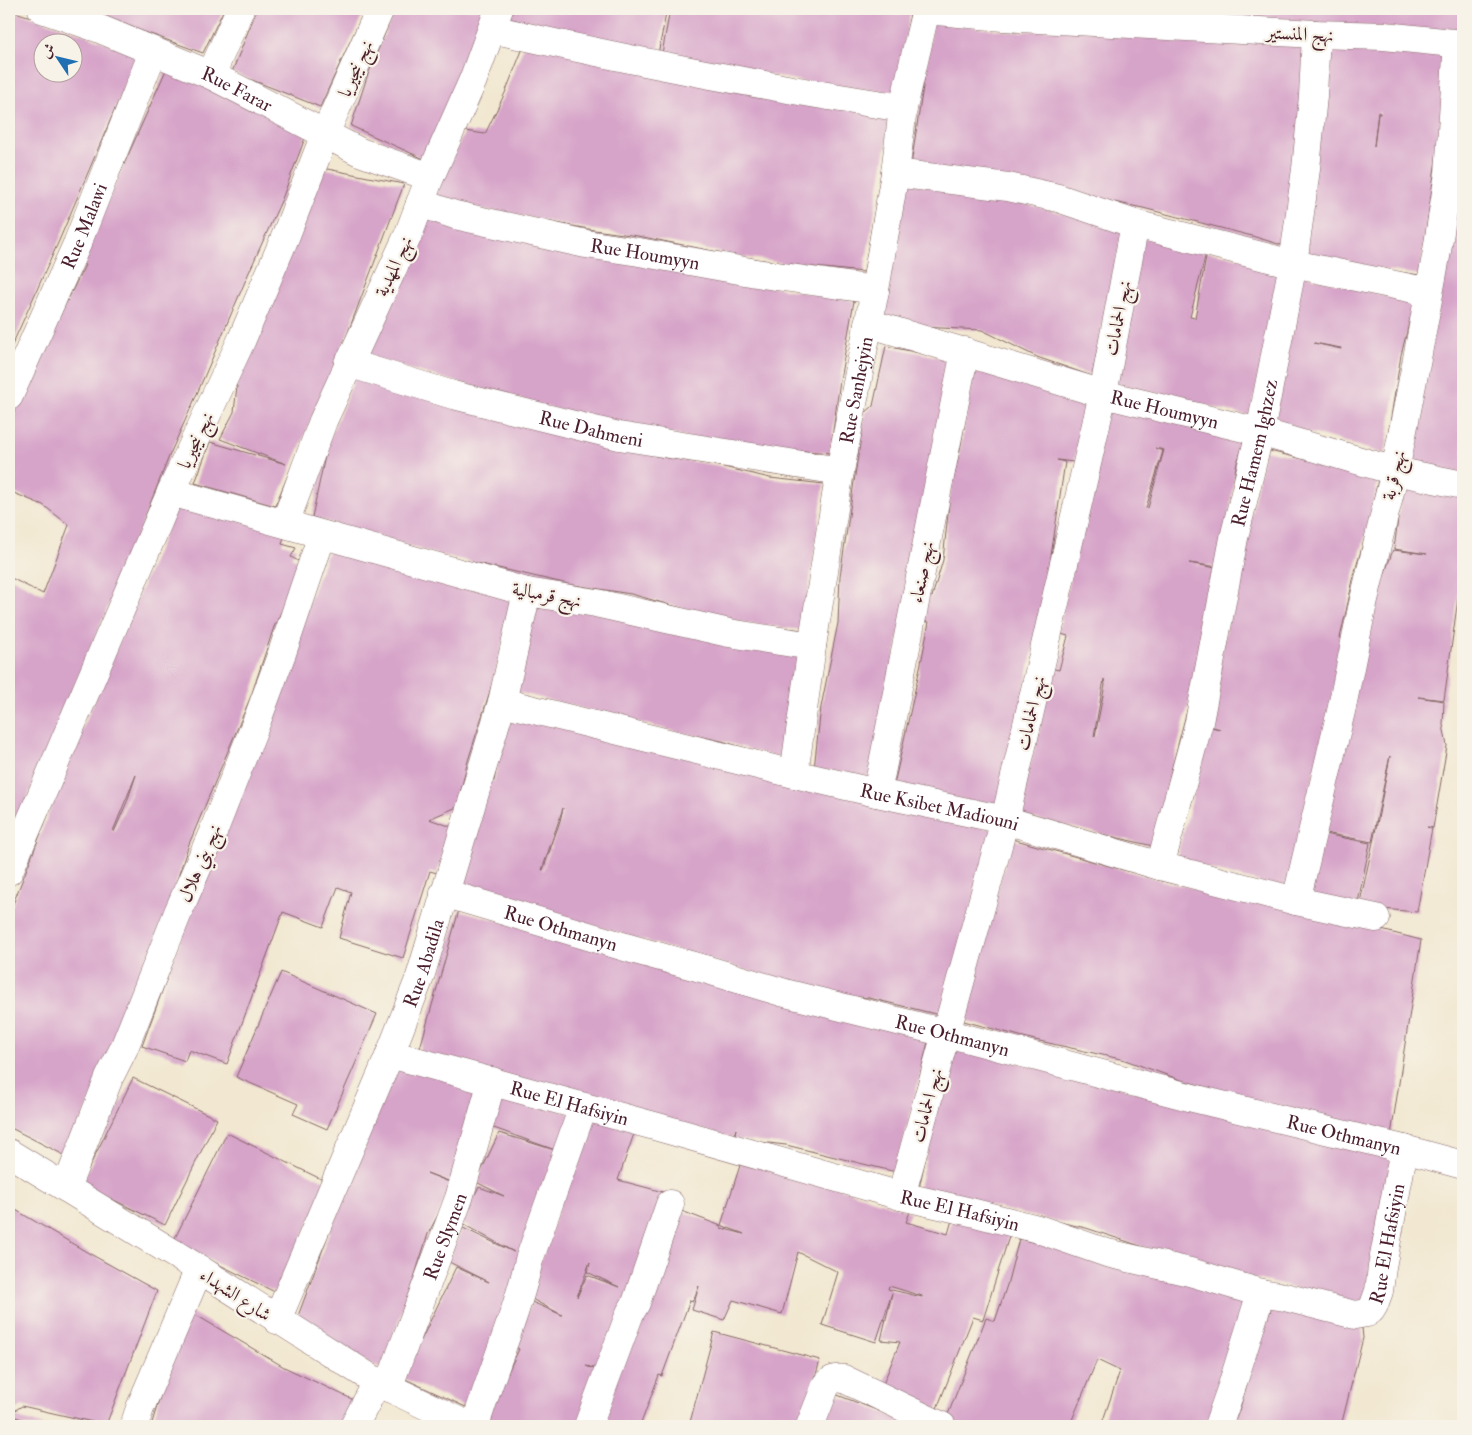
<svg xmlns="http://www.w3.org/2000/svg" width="1472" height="1435" viewBox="0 0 1472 1435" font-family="'IM FELL Double Pica',Amiri,serif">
  <rect width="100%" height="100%" fill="#f7f3e8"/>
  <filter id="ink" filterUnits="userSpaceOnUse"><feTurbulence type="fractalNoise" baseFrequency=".02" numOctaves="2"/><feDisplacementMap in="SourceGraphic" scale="10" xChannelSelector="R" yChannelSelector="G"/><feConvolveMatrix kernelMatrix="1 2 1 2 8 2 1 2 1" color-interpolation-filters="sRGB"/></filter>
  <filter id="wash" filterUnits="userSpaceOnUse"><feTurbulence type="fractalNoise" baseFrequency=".0096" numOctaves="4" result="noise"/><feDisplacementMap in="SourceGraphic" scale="20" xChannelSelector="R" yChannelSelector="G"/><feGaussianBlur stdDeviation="1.12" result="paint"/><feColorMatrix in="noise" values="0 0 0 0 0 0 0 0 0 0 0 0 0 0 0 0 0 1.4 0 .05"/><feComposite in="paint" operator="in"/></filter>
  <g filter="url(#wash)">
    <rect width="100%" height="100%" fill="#f2e8d1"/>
    <g id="blocks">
      <!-- building -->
      <path fill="#d7a4c9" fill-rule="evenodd" d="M65,9H224L203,53L142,31L103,15L83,13Z
        M257,9H365L320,107L232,72Z
        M395,9H487L463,70L424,159L351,126L367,77Z
        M512,9H667L658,54L598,41L508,18Z
        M670,9H911L895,93L821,85L662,54Z
        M1073,9H1463V33Z
        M9,10L77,32L138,55L58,243L9,352ZM42,42H72V72H42Z
        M933,21L1013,32L1061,29L1312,43L1285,246L1252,236L1143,208L992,177L911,165Z
        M525,43L891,118L864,272L804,266L743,257L638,236L594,230L433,200L465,131L485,134L505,93Z
        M1329,43L1448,55L1441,123L1420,275L1357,266L1302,253ZM1378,112L1380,113V114H1378L1374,146Z
        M166,70L308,130L282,199L250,270L193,403L170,454L127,562L9,841V577L43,594L69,525L43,505L9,491V422L32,372L85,265L80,263Z
        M1463,143V474L1404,464Z
        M322,168L404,184L347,335L275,506L195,483L210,442L286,464L220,439L234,412L237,386L236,385Z
        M902,181L1010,200L1123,228L1092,376L1037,357L982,330L879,325Z
        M422,213L657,267L854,301L840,380L830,453L719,444L566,412L367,357Z
        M1142,237L1206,253L1190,317L1195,318L1207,252L1284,266L1250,416L1115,383Z
        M1296,273L1414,303L1401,355L1385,454L1324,436L1267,424ZM1314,343L1341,348V349Z
        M886,346L953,360L871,777L814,769L821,707L838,623L840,576L857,462L865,413L873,406Z
        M976,364L1090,398L1074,462L1057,460L1065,462L1047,583L999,808L894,785L921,663L929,622L921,621L926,595L932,597L943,560L950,495L961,445L970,392Z
        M356,376L603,444L661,457L715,465L770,478L824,484L803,630L745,623L688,610L631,594L568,584L433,553L312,517L328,442Z
        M1108,402L1246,436L1236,466L1227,528L1218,567L1189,563L1216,568L1203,650L1171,771L1153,846L1016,814L1039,734L1050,668L1059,670L1068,636L1058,633ZM1155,448L1164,450L1148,508H1146L1163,451ZM1104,679L1105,685L1095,736H1094Z
        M1265,450L1320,463L1379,474L1370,520L1355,571L1340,638L1346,639L1287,889L1176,860L1198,778L1207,726L1220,729L1206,725Z
        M1403,482L1463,494V562L1444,700L1418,697L1444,701L1443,725L1447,746L1433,828L1427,827L1432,828L1417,912L1359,907L1378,819L1390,756L1372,842L1320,832L1372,609L1393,550L1427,554L1394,549Z
        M179,500L285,534L282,544L296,548L291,557L304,564L274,627L251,696L189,844L143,982L66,1156L9,1127V914L76,744ZM136,775L127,802L114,832L113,831Z
        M331,544L513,597L494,678L467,764L457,807L429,819L452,827L437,873L430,871L403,958L339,938L351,892L338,887L323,927L283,912L227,1064L189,1050L185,1061L142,1046L202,882Z
        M566,606L803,658L788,761L722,741L669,730L513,691L536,609Z
        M510,714L994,830L940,1015L869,998L828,994L450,884L483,783L494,781L500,751ZM563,808L560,821L543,870H542Z
        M1319,833L1370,843L1357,907L1306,897Z
        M1012,839L1170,883L1318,914L1421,940L1391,1135L1244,1098L1178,1079L1125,1060L1035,1040L960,1020Z
        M459,910L929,1038L896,1172L786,1145L734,1139L736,1129L733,1138L418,1055Z
        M281,972L377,1014L327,1129L293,1114L298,1104L236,1077Z
        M953,1047L1393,1153L1364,1306L1189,1262L1086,1228L1023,1214L919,1188L937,1108Z
        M399,1059L479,1083L451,1182L427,1173L454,1184L428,1234L414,1278L381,1369L295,1324L326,1241L349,1175Z
        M133,1078L217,1119L165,1225L81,1184Z
        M503,1092L574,1115L470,1409L403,1378L456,1267L489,1282L447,1261L463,1228L514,1252L459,1222L479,1187L504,1196L476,1182L499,1133L555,1150L491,1127Z
        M592,1113L636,1128L618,1180L667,1193L601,1370L586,1366L601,1371L578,1426H487L483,1425L519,1349L512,1346L532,1302L562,1315L528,1297ZM590,1262L587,1272L619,1287L587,1275L577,1297Z
        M227,1133L329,1183L275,1292L173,1242Z
        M743,1156L910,1212L906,1222L948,1234L954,1213L1011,1230L983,1320L973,1317L936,1411L881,1389L900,1342L881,1340L892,1293L876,1342L822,1325L838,1272L798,1252L782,1314L733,1300L724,1320L692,1310L699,1286L693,1301L690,1300L662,1376L659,1375L640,1426H597L679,1210L721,1226V1228L744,1234L721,1225ZM889,1286L922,1296V1297L892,1290L888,1289Z
        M9,1206L85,1251L157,1291L106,1425L22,1406L9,1414Z
        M1019,1239L1252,1293L1212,1426H1101L1120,1371L1097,1360L1072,1420L1077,1422L1075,1426H955L945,1422L986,1318L995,1321L1007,1285Z
        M1274,1301L1362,1328L1363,1338L1341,1426H1232L1240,1408L1258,1345Z
        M184,1308L284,1367L356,1401L343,1426H151L163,1387Z
        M714,1332L820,1360L802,1426H689Z
        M832,1393L895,1417L916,1426H816Z
        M9,1415L44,1426H9Z"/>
    </g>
  </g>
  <g filter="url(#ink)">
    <use href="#blocks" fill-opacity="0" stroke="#856565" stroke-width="1"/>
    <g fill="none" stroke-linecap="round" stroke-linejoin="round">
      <defs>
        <g id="minor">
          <path id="s1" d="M42,9L100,29L211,75L360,152L430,177"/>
          <path d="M926,10L1003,17L1316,34L1384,36L1463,44"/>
          <path d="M492,29C628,60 765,87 903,108"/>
          <path d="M211,75L240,9"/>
          <path d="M895,173L1008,187L1058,198L1135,224L1293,264L1429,292"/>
          <path id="s2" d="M420,203L455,215L586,244L639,252L756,273L875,290"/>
          <path id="s3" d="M868,323L1103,394L1260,432L1395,471L1463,485"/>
          <path id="s4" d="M348,363L453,395L619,436L840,471"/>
          <path id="s5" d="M9,396L77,244L153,52"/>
          <path d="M171,492L527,592L596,603L729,633L812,646"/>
          <path d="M285,523L323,421L409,233L430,177L473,80L499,9"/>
          <path id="s6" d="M502,702L794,774L877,793L1005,820L1160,866L1296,901L1376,918"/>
          <path id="s7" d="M794,774L812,646L840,471L875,290L895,173L903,108L926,9"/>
          <path d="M877,793L965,351"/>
          <path id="s8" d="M1160,866L1199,722L1234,538L1260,432L1293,264L1306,169L1313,96L1316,34"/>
          <path d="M9,871L171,492L242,339L286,235L325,134L380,9"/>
          <path id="s9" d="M444,893L632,949L708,970L785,993L946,1033L1193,1098L1404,1149L1463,1165"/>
          <path d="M1296,901L1342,707L1362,608L1395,471L1416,364L1437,251L1449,173L1458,43"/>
          <path id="s10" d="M390,1054L658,1127L901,1196L971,1212L1038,1229L1107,1253L1190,1272L1261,1293L1285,1297L1355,1315L1367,1313L1371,1310L1374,1305L1379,1291L1382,1267L1404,1149"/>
          <path d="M66,1188L109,1078L124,1048L179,910L213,832L258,718L282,653L322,535"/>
          <path d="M901,1196L1005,820L1103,394L1135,224"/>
          <path id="s11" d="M277,1320L390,1054L420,977L502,702L527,592"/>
          <path id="s12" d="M388,1388L459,1198L492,1081"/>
          <path d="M134,1426L140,1408L199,1269"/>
          <path d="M354,1426L377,1382"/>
          <path d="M475,1426C492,1370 516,1317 529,1260L583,1107"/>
          <path d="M588,1426L630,1313L636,1303L670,1204"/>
          <path d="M810,1426L825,1388C829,1380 835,1377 844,1379L942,1426"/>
          <path d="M1218,1426L1231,1389L1261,1293"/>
        </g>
        <path id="tertiary" d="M9,1153L199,1269L377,1382L469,1426"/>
      </defs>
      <!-- minor casing -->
      <use href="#minor" stroke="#856565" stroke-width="29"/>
      <!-- tertiary casing -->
      <use href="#tertiary" stroke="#856565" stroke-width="29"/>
      <!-- minor -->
      <use href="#minor" stroke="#fff" stroke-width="28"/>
      <!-- tertiary -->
      <use href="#tertiary" stroke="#fff" stroke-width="28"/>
    </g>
  </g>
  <g text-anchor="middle" stroke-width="4.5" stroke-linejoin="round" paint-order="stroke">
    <!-- street labels -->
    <g font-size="19" fill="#4a1f2b" stroke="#f7f3e8">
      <text transform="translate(1300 33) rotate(3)" y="7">نهج المنستير</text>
      <text transform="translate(355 68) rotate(-66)" y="7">نهج نيجيريا</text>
      <text dy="7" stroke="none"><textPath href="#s1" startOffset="211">Rue Farar</textPath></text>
      <text dy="7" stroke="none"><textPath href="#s5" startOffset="186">Rue Malawi</textPath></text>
      <text dy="7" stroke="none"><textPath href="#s2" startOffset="231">Rue Houmyyn</textPath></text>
      <text transform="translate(393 266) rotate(-65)" y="7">نهج المهدية</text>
      <text transform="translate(1117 318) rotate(-79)" y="7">نهج الحمامات</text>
      <text dy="7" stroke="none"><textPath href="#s7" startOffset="389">Rue Sanhejyin</textPath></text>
      <text dy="7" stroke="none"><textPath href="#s3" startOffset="309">Rue Houmyyn</textPath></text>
      <text dy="7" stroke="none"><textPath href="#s4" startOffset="252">Rue Dahmeni</textPath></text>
      <text transform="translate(195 440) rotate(-65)" y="7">نهج نيجيريا</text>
      <text dy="7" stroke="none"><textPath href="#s8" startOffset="424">Rue Hamem lghzez</textPath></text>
      <text transform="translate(1393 475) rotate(-77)" y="7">نهج قربة</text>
      <text transform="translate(921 572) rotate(-79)" y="7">نهج صنعاء</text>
      <text transform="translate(547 594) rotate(11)" y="7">نهج قرمبالية</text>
      <text transform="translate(1030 713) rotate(-77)" y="7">نهج الحمامات</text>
      <text dy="7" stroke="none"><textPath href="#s6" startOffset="450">Rue Ksibet Madiouni</textPath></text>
      <text transform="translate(199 863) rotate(-67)" y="7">نهج بني هلال</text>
      <text dy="7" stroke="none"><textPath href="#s9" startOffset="122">Rue Othmanyn</textPath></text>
      <text dy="7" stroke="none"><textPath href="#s11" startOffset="386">Rue Abadila</textPath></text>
      <text dy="7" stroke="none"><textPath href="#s9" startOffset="528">Rue Othmanyn</textPath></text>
      <text dy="7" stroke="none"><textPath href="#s10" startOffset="186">Rue El Hafsiyin</textPath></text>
      <text transform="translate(926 1105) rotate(-75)" y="7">نهج الحمامات</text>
      <text dy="7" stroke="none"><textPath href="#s9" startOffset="932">Rue Othmanyn</textPath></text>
      <text dy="7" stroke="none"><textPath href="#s10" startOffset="591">Rue El Hafsiyin</textPath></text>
      <text dy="7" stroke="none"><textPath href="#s12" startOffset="162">Rue Slymen</textPath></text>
      <text dy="7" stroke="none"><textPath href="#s10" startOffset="1086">Rue El Hafsiyin</textPath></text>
      <text transform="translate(236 1294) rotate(33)" y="7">شارع الشهداء</text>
    </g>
  </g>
  <!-- margin -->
  <rect width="1472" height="1435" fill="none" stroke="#f7f3e8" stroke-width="30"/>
  <!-- north arrow -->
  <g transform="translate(58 58) rotate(305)"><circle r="24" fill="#f7f3e8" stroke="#b29e9c"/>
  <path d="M0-4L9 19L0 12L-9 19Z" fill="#1f6fb2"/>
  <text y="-8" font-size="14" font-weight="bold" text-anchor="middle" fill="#4a1f2b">ش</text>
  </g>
</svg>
